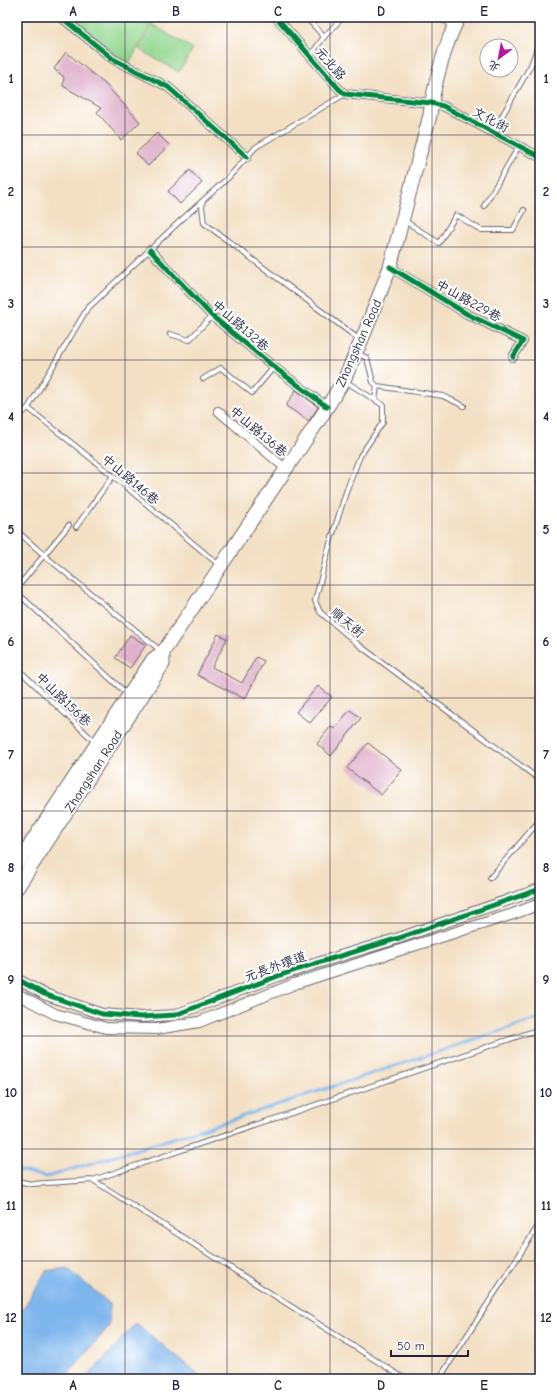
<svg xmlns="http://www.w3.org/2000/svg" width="557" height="1396" viewBox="0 0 557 1396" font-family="'Comic Neue','LXGW WenKai TC',sans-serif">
  <rect width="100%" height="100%" fill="#fff"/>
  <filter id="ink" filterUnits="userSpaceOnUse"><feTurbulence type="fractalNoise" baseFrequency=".025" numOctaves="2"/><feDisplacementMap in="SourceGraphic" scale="8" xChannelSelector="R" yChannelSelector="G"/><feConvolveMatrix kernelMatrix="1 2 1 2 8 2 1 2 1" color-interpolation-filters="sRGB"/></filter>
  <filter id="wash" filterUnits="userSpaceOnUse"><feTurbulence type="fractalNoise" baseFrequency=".012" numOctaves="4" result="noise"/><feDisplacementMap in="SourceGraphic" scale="16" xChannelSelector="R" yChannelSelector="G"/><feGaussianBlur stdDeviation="0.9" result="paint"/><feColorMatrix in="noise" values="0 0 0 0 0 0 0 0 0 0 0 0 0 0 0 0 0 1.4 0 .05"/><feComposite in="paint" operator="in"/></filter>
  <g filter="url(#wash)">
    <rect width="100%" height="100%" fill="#f3e0c4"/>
    <!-- green -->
    <path fill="#93d78f" stroke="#5a7c65" d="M73,17H154L155,18L129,63L119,58L72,19Z
      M153,25L193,49L179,72L139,49Z"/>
    <!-- water -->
    <path fill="#7db5ed" stroke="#506c94" d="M67,1268L110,1304L109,1326L64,1379H17V1319L46,1271Z
      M136,1323L203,1379H86Z"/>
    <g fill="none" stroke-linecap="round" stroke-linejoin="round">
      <!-- stream -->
      <path stroke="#7db5ed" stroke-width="3" d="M17,1170L47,1177L228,1121L540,1018"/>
    </g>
    <g id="blocks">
      <!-- building -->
      <path fill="#dfb1cb" d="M66,52L105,84L140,122L121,140L97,112L101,108L63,86L64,77L54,69Z
        M157,133L169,145L148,166L136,153Z
        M190,170L202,183L180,204L168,191Z
        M296,390L318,407L309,421L286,406Z
        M218,634L227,639L212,667L242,683L256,657L264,661L245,699L197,675Z
        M130,635L146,645L130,668L115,658Z
        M318,686L332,697L310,723L296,712Z
        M350,710L361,718L331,756L317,744L331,726L334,729Z
        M368,743L402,770L381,795L347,768Z"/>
    </g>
  </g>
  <g filter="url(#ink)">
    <use href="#blocks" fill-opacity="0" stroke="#6b646b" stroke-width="1"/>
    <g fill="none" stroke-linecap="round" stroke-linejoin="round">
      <defs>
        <path id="service" d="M306,17L324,37L343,17
          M433,17L452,24
          M310,56L324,37
          M493,132L531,65L540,40
          M203,201L202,207L204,223L360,340
          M484,206L519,146
          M405,221L439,243L456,215L481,230H513L524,210
          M170,334L189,340L212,316
          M357,353L367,358L373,382L377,386L375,400
          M203,379L221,368L252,393L274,367
          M345,381L383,405V422L360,456L347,489L331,540L315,601L320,612L359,645L540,780
          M377,386L443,396L464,406
          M28,408L113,476L219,565
          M17,418L28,408L87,309L179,222L228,178L256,147L345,94
          M76,527L113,476
          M17,531L45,556L161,651
          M21,583L69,525
          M23,598L127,694
          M17,668L95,742
          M490,878L540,820
          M93,1180L405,1379
          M17,1181L32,1184L93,1180L540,1029
          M439,1379L540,1223"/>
        <path id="minor" d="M61,17L113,59L168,87L247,157
          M276,17L339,89L345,94L431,103L443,106L540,157
          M150,250L212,316L274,367L327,407
          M390,267L467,314L523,341L513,357
          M218,411L286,469"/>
        <path id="tertiary" d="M17,979L44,994L102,1014L141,1017L175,1015L278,976L314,964L399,938L540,889
          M17,994L55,1014L106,1028L157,1029L199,1022L297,983L513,914L540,904"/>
        <path id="primary" d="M17,864L153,659L163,652L321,417L344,380L365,332L390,267L430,115C433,88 446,40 459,17
          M17,888L163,664V652"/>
      </defs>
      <!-- service casing -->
      <use href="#service" stroke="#6b646b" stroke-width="6"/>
      <!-- minor casing -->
      <use href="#minor" stroke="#6b646b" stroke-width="10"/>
      <!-- tertiary casing -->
      <use href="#tertiary" stroke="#6b646b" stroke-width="12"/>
      <!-- primary casing -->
      <use href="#primary" stroke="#6b646b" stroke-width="15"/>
      <!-- service -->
      <use href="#service" stroke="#fff" stroke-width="4"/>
      <!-- minor -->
      <use href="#minor" stroke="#fff" stroke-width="8"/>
      <!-- tertiary -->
      <use href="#tertiary" stroke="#fff" stroke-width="10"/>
      <!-- primary -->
      <use href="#primary" stroke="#fff" stroke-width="13"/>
      <defs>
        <path id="cycleway" d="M61,17L113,59L168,87L247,157
          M276,17L339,89L345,94L431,103L443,106L540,157
          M150,250L212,316L274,367L327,407
          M390,267L467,314L523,341L513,357
          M17,979L44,994L102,1014L141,1017L175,1015L278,976L314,964L399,938L540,889"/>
      </defs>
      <!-- cycleway casing -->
      <use href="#cycleway" stroke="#fff" stroke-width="8"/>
      <!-- cycleway -->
      <use href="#cycleway" stroke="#00873e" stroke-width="5"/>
    </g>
  </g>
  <!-- grid -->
  <path fill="none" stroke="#22223b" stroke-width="1" stroke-opacity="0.55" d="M125,17V1379M227,17V1379M330,17V1379M432,17V1379M17,135H540M17,247H540M17,360H540M17,473H540M17,585H540M17,698H540M17,811H540M17,923H540M17,1036H540M17,1149H540M17,1261H540"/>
  <g text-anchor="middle" stroke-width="4" stroke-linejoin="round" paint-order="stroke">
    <!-- street labels -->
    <g font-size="13" fill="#22223b" stroke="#fff">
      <text transform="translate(331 63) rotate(49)" y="5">元北路</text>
      <text transform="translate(491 119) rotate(28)" y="5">文化街</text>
      <text transform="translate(469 300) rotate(29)" y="5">中山路229巷</text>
      <text transform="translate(241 325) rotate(41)" y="5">中山路132巷</text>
      <text transform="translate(358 343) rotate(-66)" y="5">Zhongshan Road</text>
      <text transform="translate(259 431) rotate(40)" y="5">中山路136巷</text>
      <text transform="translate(131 479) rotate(40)" y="5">中山路146巷</text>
      <text transform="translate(348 622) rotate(40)" y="5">順天街</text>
      <text transform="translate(64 699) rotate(44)" y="5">中山路156巷</text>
      <text transform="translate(93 771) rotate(-57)" y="5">Zhongshan Road</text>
      <text transform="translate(275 966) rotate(-20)" y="5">元長外環道</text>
    </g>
  </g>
  <!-- margin -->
  <rect width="557" height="1396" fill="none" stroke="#fff" stroke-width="44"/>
  <!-- north arrow -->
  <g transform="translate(499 58) rotate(212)"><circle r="19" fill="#ffffff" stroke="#a7a7b1"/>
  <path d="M0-3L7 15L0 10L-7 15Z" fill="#b5179e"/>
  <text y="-6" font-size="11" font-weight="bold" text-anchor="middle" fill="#22223b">北</text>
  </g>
  <!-- scale -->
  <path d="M391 1350v6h77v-6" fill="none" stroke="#22223b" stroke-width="2"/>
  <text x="397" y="1350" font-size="12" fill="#22223b" stroke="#ffffff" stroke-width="3" paint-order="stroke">50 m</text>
  <rect x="22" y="22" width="513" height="1352" fill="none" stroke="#22223b" stroke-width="1.5"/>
  <g font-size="13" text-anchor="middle" font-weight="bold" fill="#22223b">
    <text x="73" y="16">A</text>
    <text x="176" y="16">B</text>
    <text x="278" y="16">C</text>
    <text x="381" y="16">D</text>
    <text x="484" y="16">E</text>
    <text x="11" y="83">1</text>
    <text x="546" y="83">1</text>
    <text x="11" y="196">2</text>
    <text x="546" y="196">2</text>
    <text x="11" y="308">3</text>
    <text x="546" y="308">3</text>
    <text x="11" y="421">4</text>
    <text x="546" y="421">4</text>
    <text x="11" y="534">5</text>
    <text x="546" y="534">5</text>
    <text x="11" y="646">6</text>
    <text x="546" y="646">6</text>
    <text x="11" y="759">7</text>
    <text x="546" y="759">7</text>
    <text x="11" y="872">8</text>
    <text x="546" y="872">8</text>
    <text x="11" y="984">9</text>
    <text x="546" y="984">9</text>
    <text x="11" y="1097">10</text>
    <text x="546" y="1097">10</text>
    <text x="11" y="1210">11</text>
    <text x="546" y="1210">11</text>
    <text x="11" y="1322">12</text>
    <text x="546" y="1322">12</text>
    <text x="73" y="1390">A</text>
    <text x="176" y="1390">B</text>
    <text x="278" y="1390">C</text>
    <text x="381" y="1390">D</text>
    <text x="484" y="1390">E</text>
  </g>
</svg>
